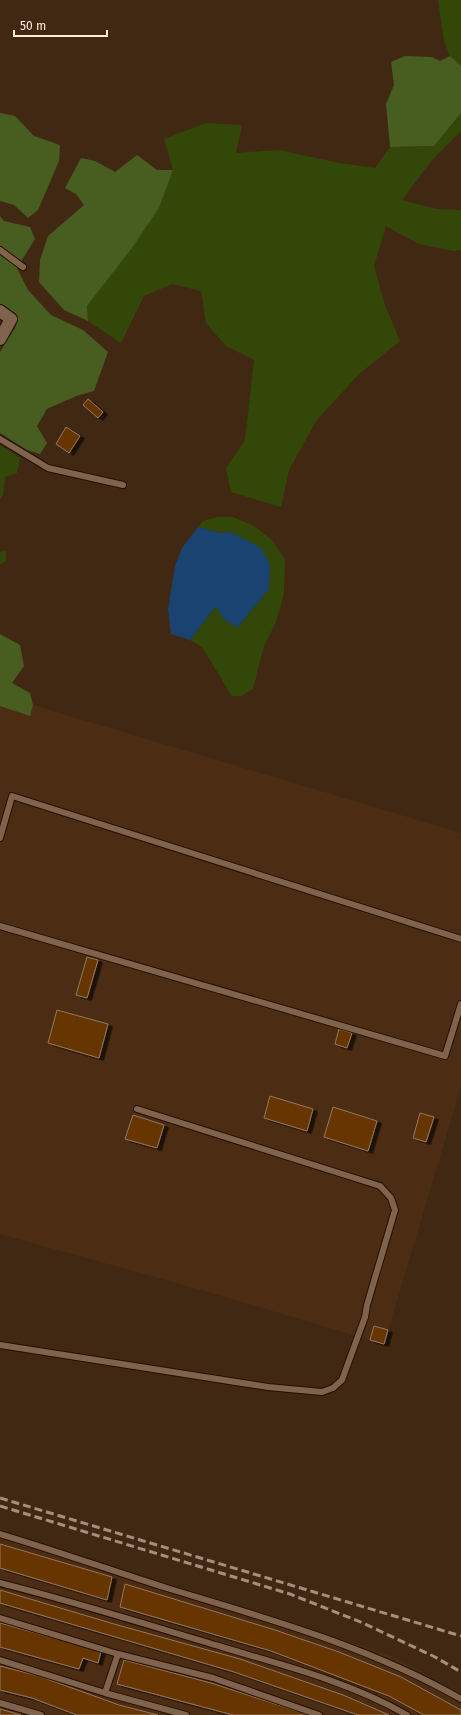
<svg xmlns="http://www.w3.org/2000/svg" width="461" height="1715" viewBox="0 0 461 1715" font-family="'Fira Sans',sans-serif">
  <defs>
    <filter id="shadow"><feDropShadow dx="4.5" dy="2.5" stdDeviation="0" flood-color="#0009"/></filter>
  </defs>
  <rect width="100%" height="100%" fill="#412813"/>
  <!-- built -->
  <path fill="#4c2d13" d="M33,705L461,833V1087L384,1344L198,1289L0,1234V706L29,716Z
    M0,1534L249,1608L392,1656L461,1694V1715H0Z"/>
  <!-- green -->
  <path fill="#334808" d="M438,0H461V66L450,56L444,41Z
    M461,113V131L432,160L402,200L436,209L461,210V250L454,251L419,244L386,226L374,266L385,305L400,341L359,374L316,421L289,470L281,507L231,492L226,468L245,440L254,360L226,346L206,323L201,291L172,284L144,296L121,343L88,321L87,306L132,248L159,208L173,170L164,139L206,123L242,125L236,153L279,150L339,163L375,168L390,147L434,146Z
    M0,445L20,458L17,473L5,477L3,495L0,500Z
    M217,517H233L254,526L273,541L285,560L284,594L276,622L264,646L253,689L241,696H232L202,647L190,640L216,606L237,628L269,589L270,565L231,532L220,533L198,527L203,521Z
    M6,551V561L0,564V552Z"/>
  <!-- forest -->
  <path fill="#475e20" d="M405,56L432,57L440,61L450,56L461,66V113L434,146L390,147L386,104L394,85L391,62Z
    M0,113L15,116L34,136L60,145L59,161L38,210L28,218L14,205L0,201Z
    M137,155L157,170H173L159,208L132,248L87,306L88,321L64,310L39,282L40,260L48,236L84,205L76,194L65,188L81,158L95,161L115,172Z
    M0,216L4,221L30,227L35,239L17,268L28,290L51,315L83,330L108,352L94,391L76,396L47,409L37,426L47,443L40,454L27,450L0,433V352L15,328L18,320L0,304Z
    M0,634L20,645L24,666L12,683L30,693L33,705L30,716L0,706Z"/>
  <!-- water -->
  <path fill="#1a4371" d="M198,527L220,533L231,532L261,548L270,565L269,589L237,628L223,618L216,606L190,640L171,634L168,609L175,566L182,548Z"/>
  <!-- building -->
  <path fill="#663600" stroke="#947760" filter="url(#shadow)" d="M88,399L103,412L98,418L83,405Z
    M66,427L80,436L69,453L56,444Z
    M87,957L98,960L87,998L76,995Z
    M57,1010L108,1024L99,1058L48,1043Z
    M339,1029L352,1033L347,1048L335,1044Z
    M270,1096L313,1109L307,1131L264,1118Z
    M333,1107L377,1121L368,1151L324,1137Z
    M420,1113L434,1117L426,1142L413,1138Z
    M133,1115L164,1125L157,1148L125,1139Z
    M374,1326L388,1330L384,1344L370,1340Z
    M0,1544L112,1577L107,1600L0,1568Z
    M125,1584L275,1630L339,1652L401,1677L461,1710V1715H424L389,1696L271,1651L120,1607Z
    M0,1590L114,1624L240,1659L343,1695L389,1715H358L234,1672L0,1603Z
    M0,1623L101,1651L98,1663L83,1658L79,1669L0,1647Z
    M124,1660L211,1683L309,1715H233L117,1684Z
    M0,1666L39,1676L119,1705L158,1715H77L32,1698L0,1690Z
    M0,1709L21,1715H0Z"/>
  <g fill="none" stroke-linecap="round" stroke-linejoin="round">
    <defs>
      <path id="service" d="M0,250L23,267
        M0,439L48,468L123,485
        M0,838L12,796L461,939
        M0,926L445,1056L461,1004
        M0,1345L268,1387L322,1392L333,1388L342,1380L365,1317L367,1305L395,1210L391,1198L380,1186L137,1109
        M0,1534C57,1551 113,1571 170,1589C269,1619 370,1647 461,1699
        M0,1583C75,1602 148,1625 222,1647C285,1666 350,1682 407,1715
        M0,1618L118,1654L213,1678L319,1715
        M0,1660L105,1693L186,1715
        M105,1693L118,1654
        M0,1703L41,1715"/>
      <path id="minor" d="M0,311L11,319L0,339"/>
    </defs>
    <!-- service casing -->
    <use href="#service" stroke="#261000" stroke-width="8"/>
    <!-- minor casing -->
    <use href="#minor" stroke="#261000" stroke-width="14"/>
    <!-- service -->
    <use href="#service" stroke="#80634d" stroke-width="6"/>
    <!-- minor -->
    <use href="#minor" stroke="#80634d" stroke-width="12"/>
    <!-- rail -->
    <path stroke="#a38f7e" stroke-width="3" stroke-dasharray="8 4" stroke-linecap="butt" d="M0,1498L461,1636
      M0,1506L290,1594L363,1623L435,1657L461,1672"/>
  </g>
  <!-- scale -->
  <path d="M14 30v6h93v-6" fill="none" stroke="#fdede0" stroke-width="2"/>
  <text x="20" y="30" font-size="12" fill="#fdede0" stroke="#412813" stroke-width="3" paint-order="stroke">50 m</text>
</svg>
